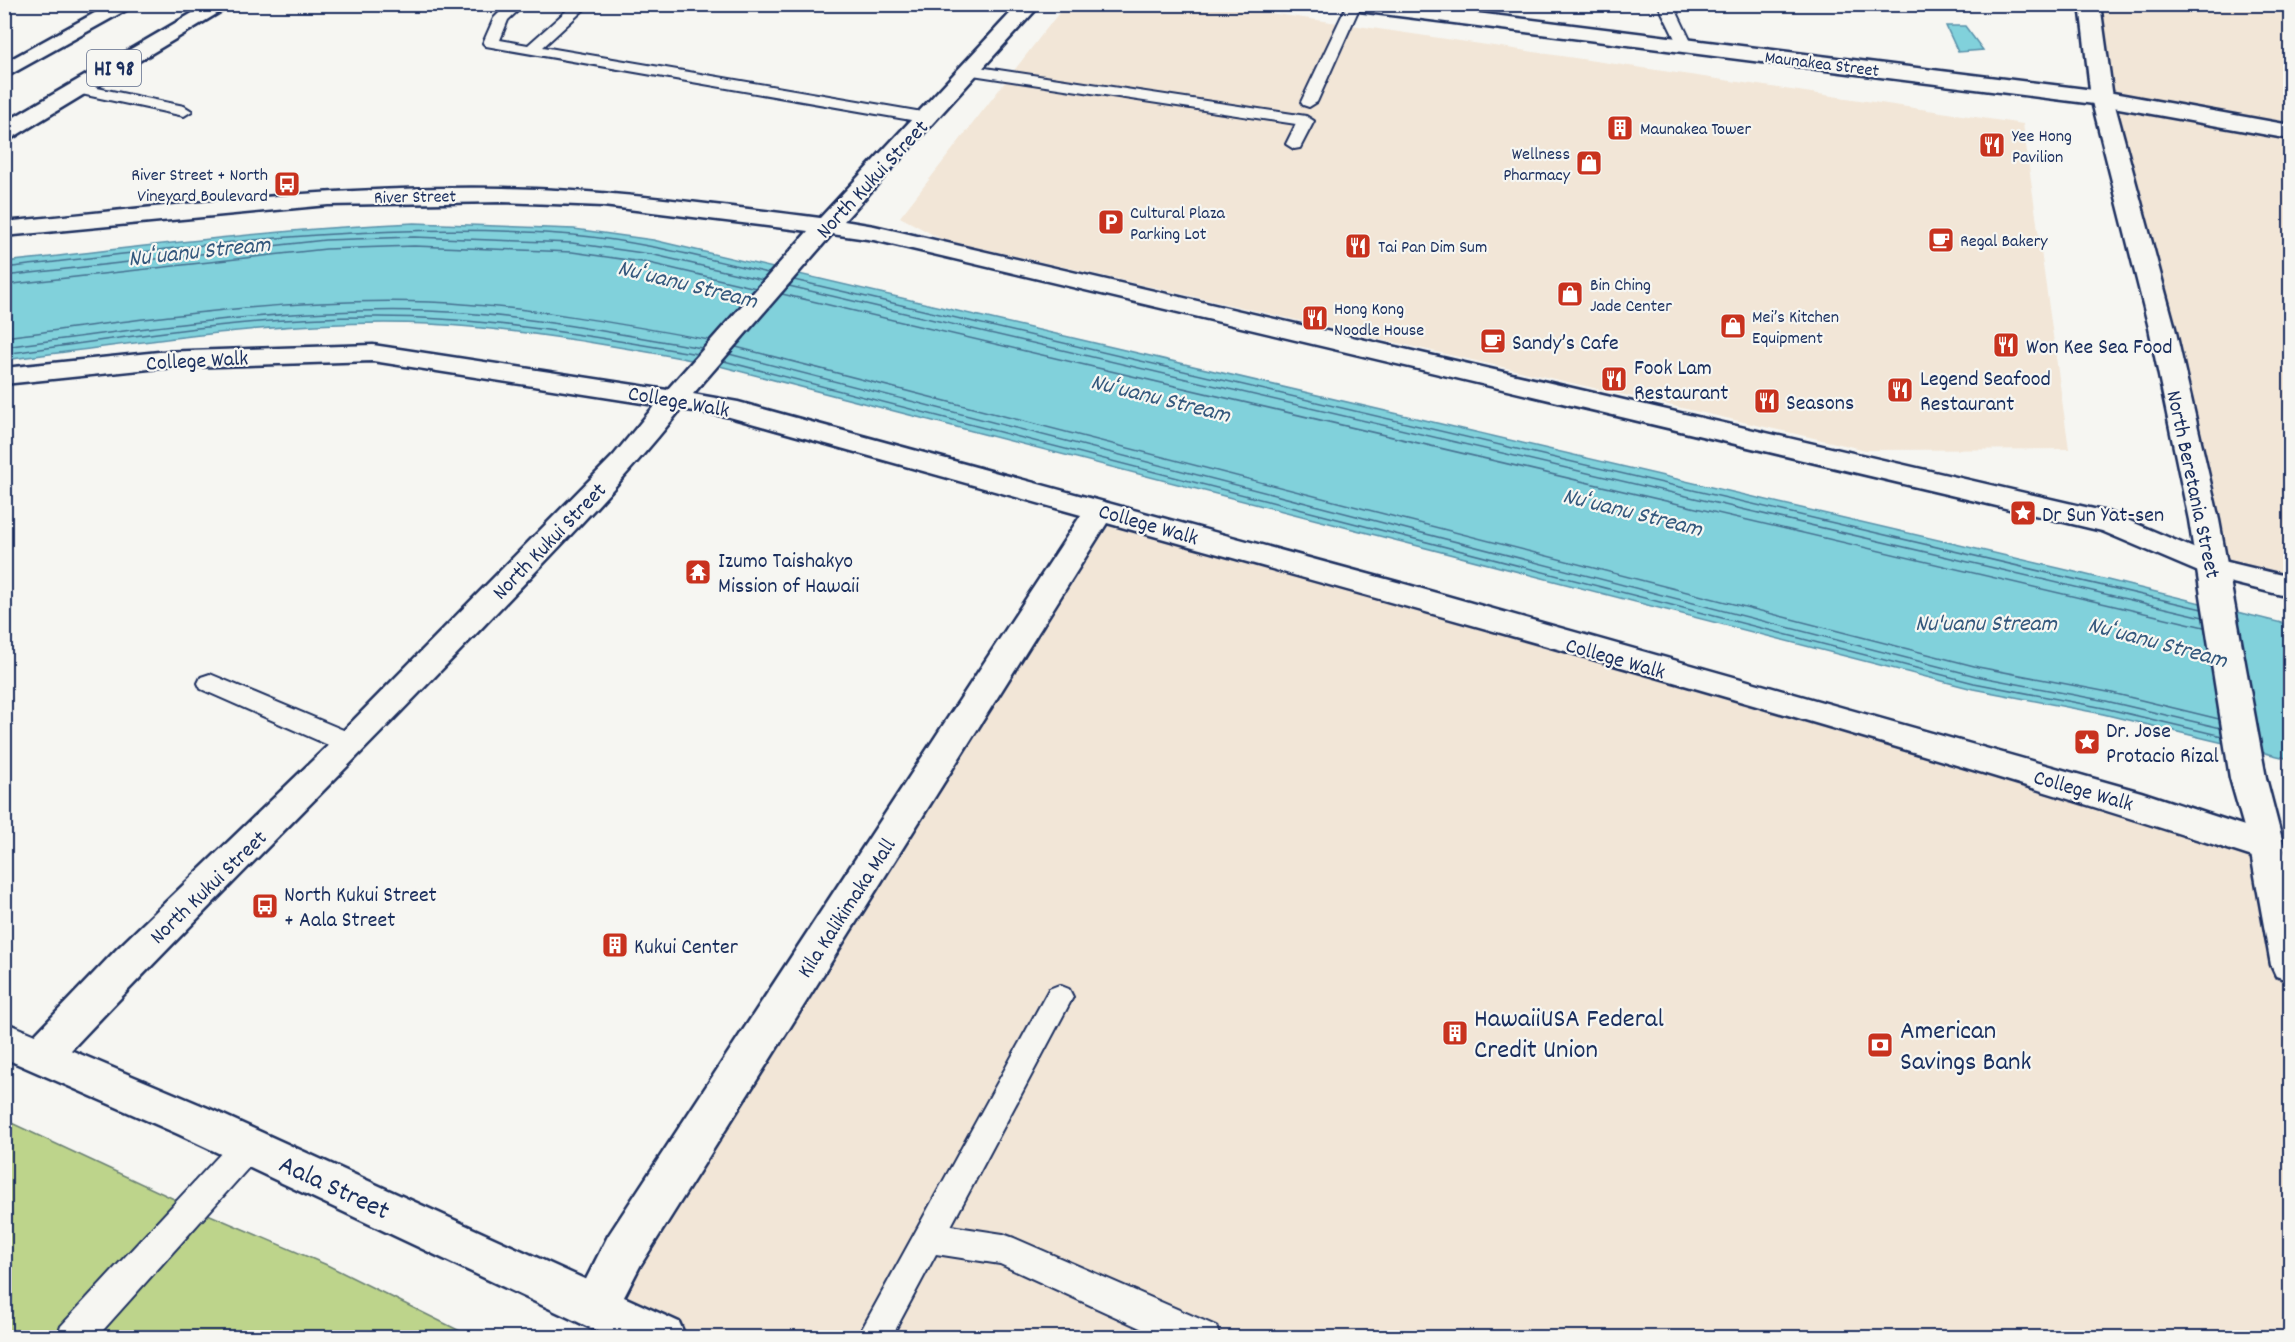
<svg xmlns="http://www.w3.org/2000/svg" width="2295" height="1342" viewBox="0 0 2295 1342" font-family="Dekko,sans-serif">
  <rect width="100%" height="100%" fill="#f6f6f2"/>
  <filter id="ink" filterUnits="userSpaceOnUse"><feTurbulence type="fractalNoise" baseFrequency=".0167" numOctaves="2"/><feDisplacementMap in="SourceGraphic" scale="12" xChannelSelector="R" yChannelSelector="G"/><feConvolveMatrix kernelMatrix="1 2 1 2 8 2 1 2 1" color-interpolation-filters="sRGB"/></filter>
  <g filter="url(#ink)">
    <!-- built -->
    <path fill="#f2e6d7" d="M1065,5H1215L2023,124L2069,449L1866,450L941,239L900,217Z
      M2087,5H2290V587L2215,569Z
      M1100,510L2268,848L2290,965V1337L662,1338L595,1307Z"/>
    <!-- green -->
    <path fill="#bdd48b" stroke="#6c8274" stroke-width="1.5" d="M5,1120L189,1206L327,1265L472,1337L5,1338Z"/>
    <!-- water -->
    <path fill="#81d1db" stroke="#5890a9" stroke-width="1.5" d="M1946,26H1965L1983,50L1958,52Z
      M414,223L574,229L653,240L2071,571L2290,625V759L2103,714L1973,689L704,362C613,346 522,329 429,324C287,318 145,342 5,360L4,262C141,247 276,229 414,223Z"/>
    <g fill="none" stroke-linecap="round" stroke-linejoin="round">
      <!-- shore -->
      <path stroke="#447090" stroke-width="1.5" d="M4,268C193,246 382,219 573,235C639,241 703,258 768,273
        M4,276L325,240L414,237L572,243L650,254L763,280
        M794,280L2202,609
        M4,285L326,249L414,246L572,252L649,263L756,288
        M789,286L2203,617
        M782,294L2204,627
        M4,337C145,319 287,297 430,302C524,306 617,323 709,340
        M4,347C145,328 286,307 428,311C520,314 611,333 702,348
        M736,347L1978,667L2108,692L2219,719
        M4,354C128,337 253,316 378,317C485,317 591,336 697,354
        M729,354L1976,676L2106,701L2221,728
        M724,361L1974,683L2104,708L2222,736"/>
      <defs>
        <path id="lane" d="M508,4H525L508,20L500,40L528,45L574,4H590L543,47L928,113L936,118L928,123L486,46L483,43L494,18Z
          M1361,4L1317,102L1309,107L1303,105L1301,102L1347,5Z
          M1658,4H1673L1693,46L1690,49H1680Z
          M972,66L1306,116L1314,121L1300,148L1294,149L1286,144L1296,124L966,74L964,71L966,68Z
          M78,84L184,106L192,111L184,116L72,92L70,89Z
          M210,674L360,737L364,744L360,751L351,753L342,751L201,689L198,683L201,677Z
          M1059,985L1069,989L1073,997L951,1226L1003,1234L1014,1238L1216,1326L1220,1338H1162L1000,1264L936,1254L891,1338H857L1049,989Z
          M248,1132L259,1136L263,1146L259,1156L96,1338H57L61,1326L237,1136Z"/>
        <path id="street" d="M1019,4H1041L844,221L874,226L2111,513L2226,562L2231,569L2226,576L2215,579L2102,531L874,240L832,234L693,394L738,402L1408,585L2141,792L2281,838L2286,848L2281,858L2268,862C1885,738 1495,631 1107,523L640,1266L611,1322L595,1329L579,1322L572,1307L608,1236L1081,515L726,416L681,409C623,482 558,548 494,615C350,767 199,913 56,1066L42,1071L28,1066L22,1054L28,1042L117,949L339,735L614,455L655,405L373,361L159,368L4,384V368L159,352L373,345L667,390L808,231L603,206L502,202L328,205L4,236V222C170,206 336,185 503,188C610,190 715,205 820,218Z"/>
        <path id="secondary" d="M1341,4H1404L2102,91L2290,125V139L2102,105L1351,10Z
          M2215,559L2290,577V597L2204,576L2199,569L2204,562Z
          M4,1022L208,1108L679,1322L686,1338H612L178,1134L4,1058Z"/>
        <path id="primary" d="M111,4H137L4,78V63Z
          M208,4H233L12,138L4,140V123Z
          M2080,4H2100L2113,98L2175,328L2219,520L2266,778L2290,870V981L2276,976L2271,965L2250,848L2230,778L2189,520L2149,328L2091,98Z"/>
      </defs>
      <!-- lane casing -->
      <use href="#lane" stroke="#1b2f5e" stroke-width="4"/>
      <!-- street casing -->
      <use href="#street" stroke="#1b2f5e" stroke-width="5"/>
      <!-- secondary casing -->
      <use href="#secondary" stroke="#1b2f5e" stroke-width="5"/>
      <!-- primary casing -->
      <use href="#primary" stroke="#1b2f5e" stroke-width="5"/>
      <!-- lane -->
      <use href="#lane" fill="#f6f6f2" fill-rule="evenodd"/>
      <!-- street -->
      <use href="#street" fill="#f6f6f2" fill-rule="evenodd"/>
      <!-- secondary -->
      <use href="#secondary" fill="#f6f6f2" fill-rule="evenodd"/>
      <!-- primary -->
      <use href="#primary" fill="#f6f6f2" fill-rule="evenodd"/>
    </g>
  </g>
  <!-- icons -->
  <defs>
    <symbol id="building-square" viewBox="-11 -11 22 22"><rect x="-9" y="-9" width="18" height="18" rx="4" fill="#c8321e" stroke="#f6f6f2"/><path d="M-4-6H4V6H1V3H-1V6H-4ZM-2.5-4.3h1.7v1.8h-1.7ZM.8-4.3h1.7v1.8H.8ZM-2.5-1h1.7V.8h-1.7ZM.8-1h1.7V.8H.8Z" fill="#fff"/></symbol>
    <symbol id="restaurant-square" viewBox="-11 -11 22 22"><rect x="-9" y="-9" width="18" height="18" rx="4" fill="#c8321e" stroke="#f6f6f2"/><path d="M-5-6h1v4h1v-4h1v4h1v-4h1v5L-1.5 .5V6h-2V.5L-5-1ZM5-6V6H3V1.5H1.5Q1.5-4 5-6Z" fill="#fff"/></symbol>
    <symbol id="shop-square" viewBox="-11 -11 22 22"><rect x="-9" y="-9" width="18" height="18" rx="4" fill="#c8321e" stroke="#f6f6f2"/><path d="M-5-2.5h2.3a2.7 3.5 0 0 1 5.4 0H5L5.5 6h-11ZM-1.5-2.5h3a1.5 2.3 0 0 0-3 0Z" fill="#fff"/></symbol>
    <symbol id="bus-square" viewBox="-11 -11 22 22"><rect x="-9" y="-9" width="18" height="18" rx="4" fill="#c8321e" stroke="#f6f6f2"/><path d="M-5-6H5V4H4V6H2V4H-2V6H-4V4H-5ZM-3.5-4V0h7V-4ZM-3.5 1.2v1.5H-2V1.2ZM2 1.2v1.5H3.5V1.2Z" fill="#fff"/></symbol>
    <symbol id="parking-square" viewBox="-11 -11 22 22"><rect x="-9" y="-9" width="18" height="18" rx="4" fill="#c8321e" stroke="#f6f6f2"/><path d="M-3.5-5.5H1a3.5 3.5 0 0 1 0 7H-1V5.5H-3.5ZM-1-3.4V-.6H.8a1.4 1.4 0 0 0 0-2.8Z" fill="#fff"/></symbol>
    <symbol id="cafe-square" viewBox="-11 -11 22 22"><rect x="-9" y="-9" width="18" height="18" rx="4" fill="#c8321e" stroke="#f6f6f2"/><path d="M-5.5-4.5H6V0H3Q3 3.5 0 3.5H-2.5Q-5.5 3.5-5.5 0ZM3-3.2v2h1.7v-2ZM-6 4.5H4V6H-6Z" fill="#fff"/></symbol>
    <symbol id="sight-square" viewBox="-11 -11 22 22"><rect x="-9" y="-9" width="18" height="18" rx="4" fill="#c8321e" stroke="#f6f6f2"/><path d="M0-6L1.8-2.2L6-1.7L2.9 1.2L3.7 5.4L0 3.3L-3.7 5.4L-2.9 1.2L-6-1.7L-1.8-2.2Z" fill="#fff"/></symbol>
    <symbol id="temple-square" viewBox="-11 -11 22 22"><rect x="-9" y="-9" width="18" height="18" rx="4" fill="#c8321e" stroke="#f6f6f2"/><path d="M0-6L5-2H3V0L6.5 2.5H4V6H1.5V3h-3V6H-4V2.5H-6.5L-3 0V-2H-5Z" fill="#fff"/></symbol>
    <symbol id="bank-square" viewBox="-11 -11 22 22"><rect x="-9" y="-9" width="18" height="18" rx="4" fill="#c8321e" stroke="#f6f6f2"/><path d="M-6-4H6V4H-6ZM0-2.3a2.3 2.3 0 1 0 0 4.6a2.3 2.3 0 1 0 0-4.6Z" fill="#fff"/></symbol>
  </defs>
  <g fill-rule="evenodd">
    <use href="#building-square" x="1605" y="113" width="30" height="30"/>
    <use href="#restaurant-square" x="1977" y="130" width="30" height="30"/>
    <use href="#shop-square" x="1574" y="148" width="30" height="30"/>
    <use href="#bus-square" x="272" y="169" width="30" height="30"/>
    <use href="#parking-square" x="1096" y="207" width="30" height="30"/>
    <use href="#cafe-square" x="1926" y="225" width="30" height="30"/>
    <use href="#restaurant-square" x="1343" y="231" width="30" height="30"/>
    <use href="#shop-square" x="1555" y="279" width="30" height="30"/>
    <use href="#restaurant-square" x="1300" y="303" width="30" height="30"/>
    <use href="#shop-square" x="1718" y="311" width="30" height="30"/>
    <use href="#cafe-square" x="1478" y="326" width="30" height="30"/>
    <use href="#restaurant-square" x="1991" y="330" width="30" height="30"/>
    <use href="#restaurant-square" x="1599" y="364" width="30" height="30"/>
    <use href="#restaurant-square" x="1885" y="375" width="30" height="30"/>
    <use href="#restaurant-square" x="1752" y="386" width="30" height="30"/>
    <use href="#sight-square" x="2008" y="498" width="30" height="30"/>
    <use href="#temple-square" x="683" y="557" width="30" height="30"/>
    <use href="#sight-square" x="2072" y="727" width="30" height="30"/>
    <use href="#bus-square" x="250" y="891" width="30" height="30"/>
    <use href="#building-square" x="600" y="930" width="30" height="30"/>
    <use href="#building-square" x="1440" y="1018" width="30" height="30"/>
    <use href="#bank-square" x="1865" y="1030" width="30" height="30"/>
  </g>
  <g text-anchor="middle" stroke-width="4.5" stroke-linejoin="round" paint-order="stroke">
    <!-- far-street labels -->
    <g font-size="18" fill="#1b2f5e" stroke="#f6f6f2">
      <text transform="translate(1822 63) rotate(7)" y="6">Maunakea Street</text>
      <text transform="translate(415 196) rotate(-1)" y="6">River Street</text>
    </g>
    <!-- far-poi labels -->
    <g font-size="18" fill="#1b2f5e" stroke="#f6f6f2" text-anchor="start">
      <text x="1640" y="134">Maunakea Tower</text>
      <text x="2012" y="141">Yee Hong<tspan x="2012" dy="21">Pavilion</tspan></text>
      <text x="1570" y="159" text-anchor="end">Wellness<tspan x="1570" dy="21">Pharmacy</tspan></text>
      <text x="268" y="180" text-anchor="end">River Street + North<tspan x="268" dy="21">Vineyard Boulevard</tspan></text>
      <text x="1130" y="218">Cultural Plaza<tspan x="1130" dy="21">Parking Lot</tspan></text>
      <text x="1960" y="246">Regal Bakery</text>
      <text x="1378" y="252">Tai Pan Dim Sum</text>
      <text x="1590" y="290">Bin Ching<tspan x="1590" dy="21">Jade Center</tspan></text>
      <text x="1334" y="314">Hong Kong<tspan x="1334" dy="21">Noodle House</tspan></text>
      <text x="1752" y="322">Mei’s Kitchen<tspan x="1752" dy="21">Equipment</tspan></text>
    </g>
    <!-- shield labels -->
    <rect fill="#f6f6f2" stroke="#5d6b8a" stroke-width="1.5" x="87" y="50" width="54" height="36" rx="4.5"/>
    <g font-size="21" font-weight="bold" fill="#1b2f5e">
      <text x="114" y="75">HI 98</text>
    </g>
    <!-- street labels -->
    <g font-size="22" fill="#1b2f5e" stroke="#f6f6f2">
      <text transform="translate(871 178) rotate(-47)" y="8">North Kukui Street</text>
      <text transform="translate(197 359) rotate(-3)" y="8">College Walk</text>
      <text transform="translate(679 400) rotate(10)" y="8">College Walk</text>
      <text transform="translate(2195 484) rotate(78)" y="8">North Beretania Street</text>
      <text transform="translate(1149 523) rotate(16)" y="8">College Walk</text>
      <text transform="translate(548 540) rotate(-46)" y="8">North Kukui Street</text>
      <text transform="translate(1616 657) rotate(16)" y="8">College Walk</text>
      <text transform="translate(2084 789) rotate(16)" y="8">College Walk</text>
      <text transform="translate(207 886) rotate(-44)" y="8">North Kukui Street</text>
      <text transform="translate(845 907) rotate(-57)" y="8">Kila Kalikimaka Mall</text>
    </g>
    <!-- poi labels -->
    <g font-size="22" fill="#1b2f5e" stroke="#f6f6f2" text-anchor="start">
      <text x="1512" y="349">Sandy’s Cafe</text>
      <text x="2026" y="353">Won Kee Sea Food</text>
      <text x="1634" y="374">Fook Lam<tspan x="1634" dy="25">Restaurant</tspan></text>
      <text x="1920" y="385">Legend Seafood<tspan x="1920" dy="25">Restaurant</tspan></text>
      <text x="1786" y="409">Seasons</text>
      <text x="2042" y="521">Dr Sun Yat-sen</text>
      <text x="718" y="567">Izumo Taishakyo<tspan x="718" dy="25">Mission of Hawaii</tspan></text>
      <text x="2106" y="737">Dr. Jose<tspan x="2106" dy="25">Protacio Rizal</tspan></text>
      <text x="284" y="901">North Kukui Street<tspan x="284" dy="25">+ Aala Street</tspan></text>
      <text x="634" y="953">Kukui Center</text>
    </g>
    <!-- water labels -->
    <g font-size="24" font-style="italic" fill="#34587d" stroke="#f6f6f2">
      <text transform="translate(199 250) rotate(-6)" y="8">Nuʻuanu Stream</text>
      <text transform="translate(688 283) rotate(14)" y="8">Nuʻuanu Stream</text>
      <text transform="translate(1161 397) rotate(14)" y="8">Nuʻuanu Stream</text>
      <text transform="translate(1633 511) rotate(14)" y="8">Nuʻuanu Stream</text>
      <text x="1986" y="630">Nu'uanu Stream</text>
      <text transform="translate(2158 641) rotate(15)" y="8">Nuʻuanu Stream</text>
    </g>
    <!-- near-poi labels -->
    <g font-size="27" fill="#1b2f5e" stroke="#f6f6f2" text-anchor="start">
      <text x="1474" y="1026">HawaiiUSA Federal<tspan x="1474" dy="31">Credit Union</tspan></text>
      <text x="1900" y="1038">American<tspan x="1900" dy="31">Savings Bank</tspan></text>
    </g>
    <!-- near-street labels -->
    <g font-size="27" fill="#1b2f5e" stroke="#f6f6f2">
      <text transform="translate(335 1186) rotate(25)" y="9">Aala Street</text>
    </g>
  </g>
  <!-- margin -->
  <rect width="2295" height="1342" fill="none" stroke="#f6f6f2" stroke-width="24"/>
  <rect x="12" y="12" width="2271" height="1318" fill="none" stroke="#1b2f5e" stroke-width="2" filter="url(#ink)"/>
</svg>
